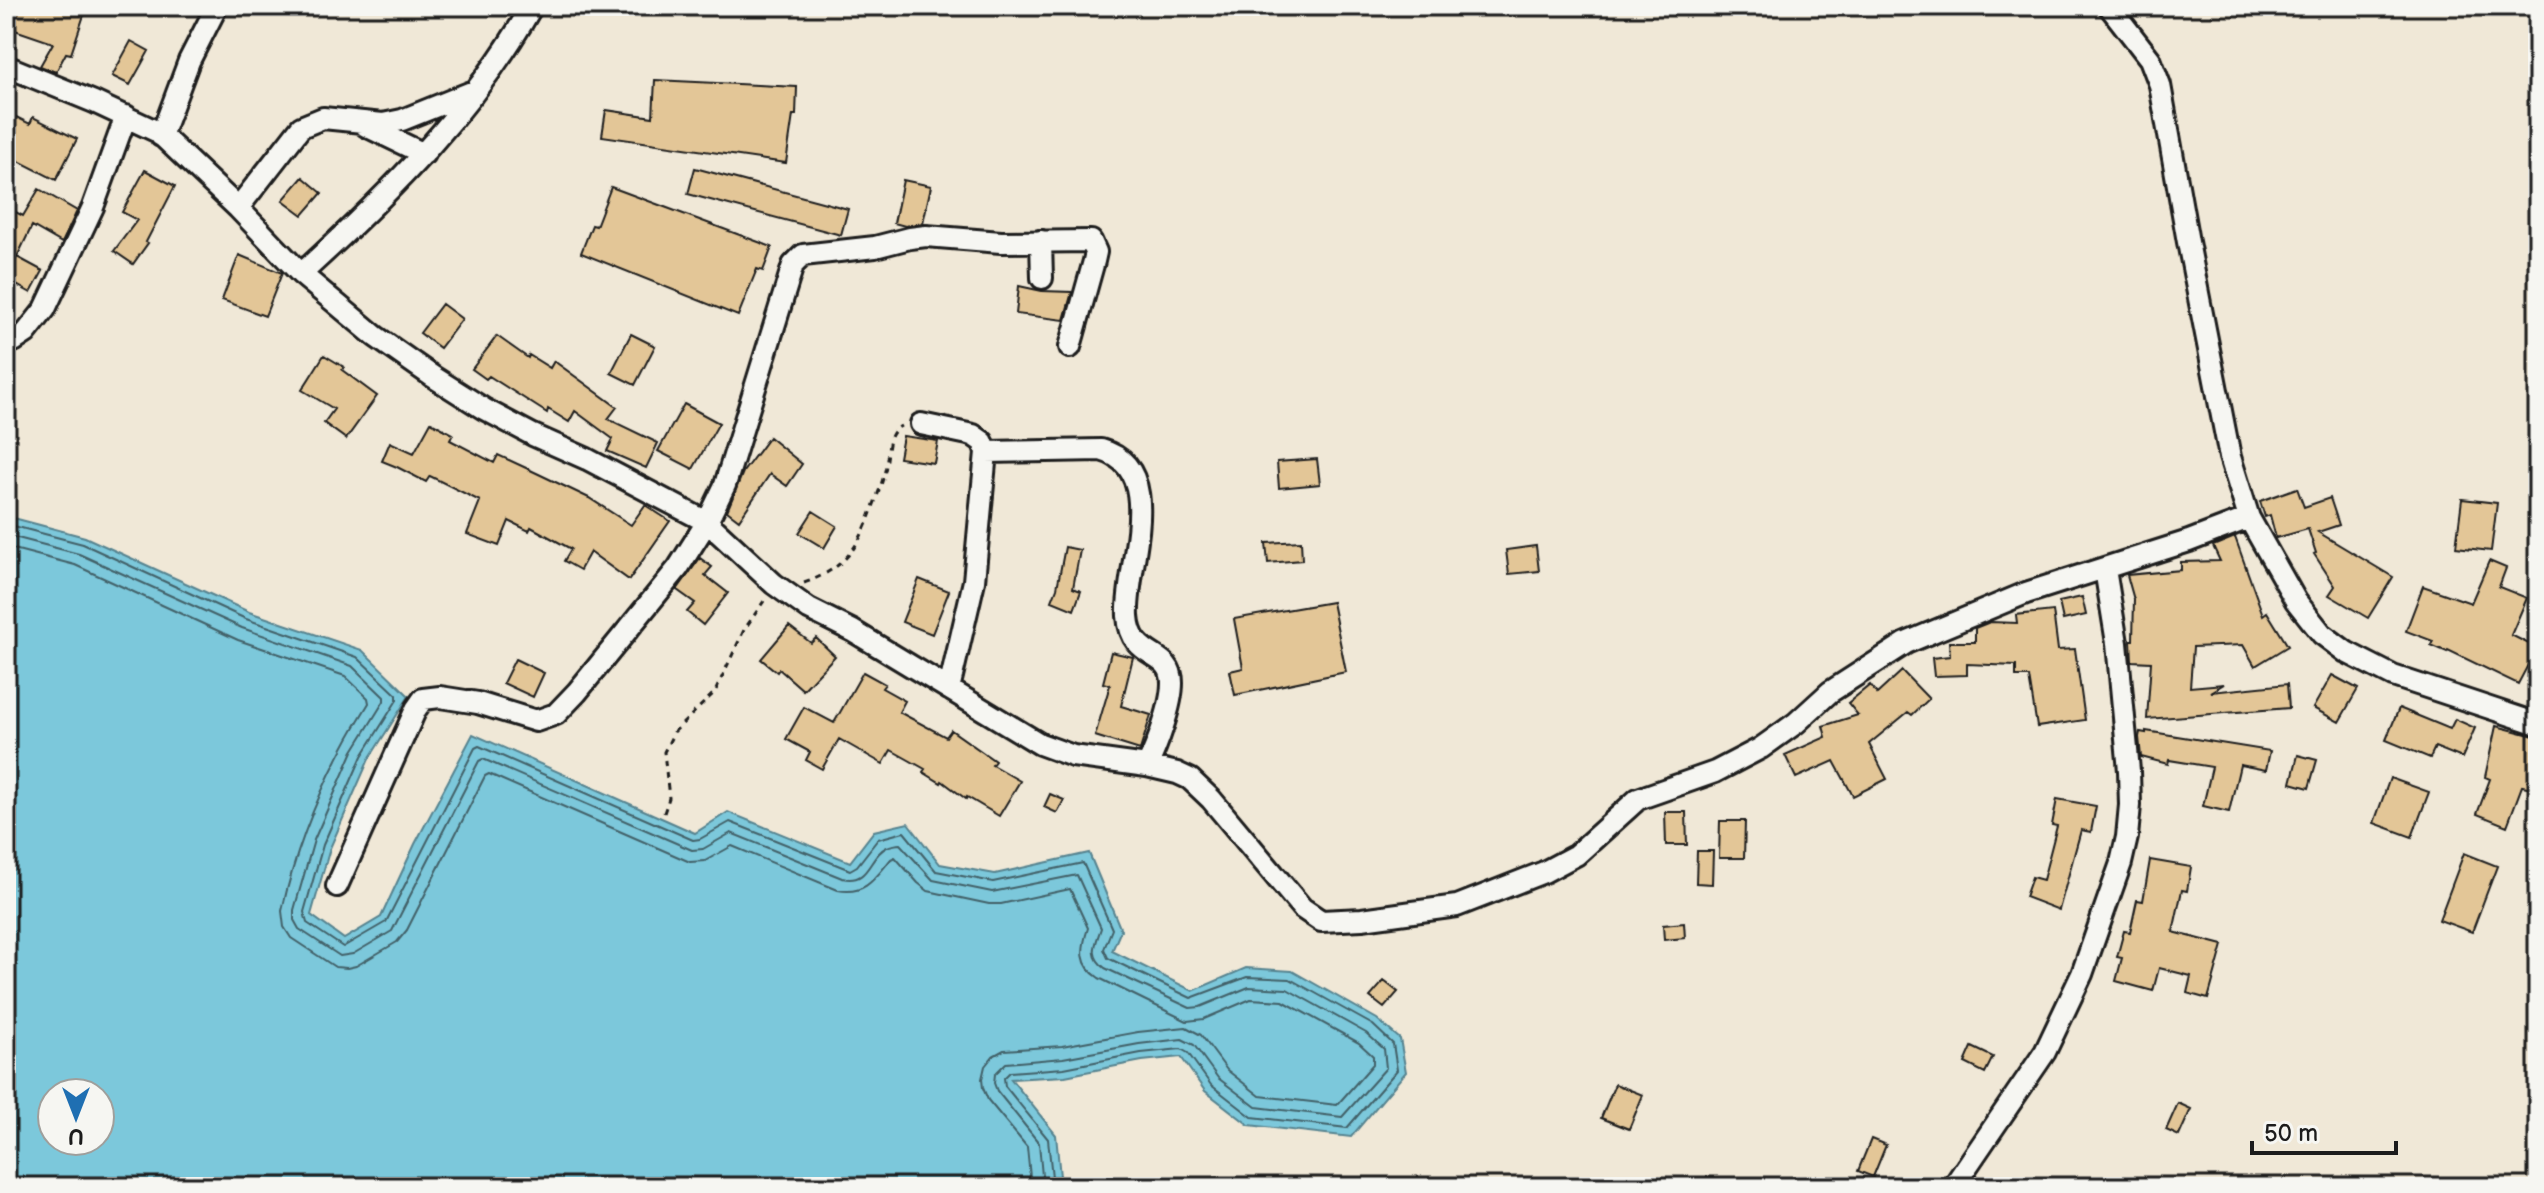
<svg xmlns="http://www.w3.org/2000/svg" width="2544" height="1193" viewBox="0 0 2544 1193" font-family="'Balsamiq Sans',sans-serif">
  <rect width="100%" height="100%" fill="#f0e8d7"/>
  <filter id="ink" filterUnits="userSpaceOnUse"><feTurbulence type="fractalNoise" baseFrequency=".0125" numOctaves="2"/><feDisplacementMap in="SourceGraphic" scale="16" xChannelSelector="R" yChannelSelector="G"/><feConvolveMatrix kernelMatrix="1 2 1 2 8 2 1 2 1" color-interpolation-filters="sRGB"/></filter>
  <g filter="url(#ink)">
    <!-- water -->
    <path fill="#7cc8db" stroke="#56838f" stroke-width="2" fill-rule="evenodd" d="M6,516L85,537L249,612L362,650L409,696L369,759L330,848L311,915L344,939L381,917L415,844L473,734L695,833L728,812L850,862L874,831L908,823L940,864L995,874L1089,853L1121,930L1112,951L1193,991L1246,968L1292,971L1377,1019L1400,1039L1406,1072L1351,1137L1249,1125L1205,1091L1181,1057L1142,1061L1065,1076L1011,1079L1056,1135L1061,1187H6ZM52,1093H100V1141H52Z"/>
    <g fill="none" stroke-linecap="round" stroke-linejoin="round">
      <!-- shore -->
      <path stroke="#426168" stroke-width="2" d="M6,524L83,544L246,619L357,657L397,695V700L362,756L323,845L304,912L307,923L343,947L386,922L475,748L479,746L693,840L700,839L730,822L850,870L857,866L878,839L904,832L936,871L993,882L1083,863L1112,929L1104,949L1108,958L1191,998L1247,977L1290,979L1373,1025L1393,1044L1397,1070L1347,1128L1252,1117L1211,1085L1188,1053L1181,1049L1141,1053L1064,1068L1010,1072L1004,1078L1005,1086L1048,1139L1053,1187
        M6,535L79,554L242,628L352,666L384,697V701L353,751L314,840L294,910V920L299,929L340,956L353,954L392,931L479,761L483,759L692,850L703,849L731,833L842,878C870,885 868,856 887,847C888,846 898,844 900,844L933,880L992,892L1077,875L1101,928C1096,944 1088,955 1105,968L1190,1008L1200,1007L1249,987L1287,989L1366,1033L1384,1049L1386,1068L1342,1117L1256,1107L1218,1078L1194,1045L1182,1039L1139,1044L1063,1058L1006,1063L995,1074L994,1083L997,1091L1039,1143L1043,1187
        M6,547L75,565L238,640L345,676L368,698L369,703C329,767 298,837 282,911L284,927L291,938L335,967L347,968L356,966L397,942L407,930L485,776L489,774L690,862L705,861L732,846L838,890C865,896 876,877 891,859L895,857L918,883L928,891L989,904H1001L1070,889L1088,928C1081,949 1079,965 1099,978L1187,1021L1204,1019L1251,999L1283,1001L1359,1043L1373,1056V1064L1337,1105L1260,1096L1227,1070L1201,1035L1186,1027L1138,1032L1062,1046L1004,1050L993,1056L985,1066L982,1079L983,1088L988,1100L1027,1147L1031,1187"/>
    </g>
    <!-- building -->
    <path fill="#e3c697" stroke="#1c1c1c" stroke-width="2" d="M6,6H87L71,54L66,53L56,72L40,66L53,43L6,27Z
      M131,41L149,51L130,85L112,76Z
      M655,80L797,87L796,115H793L786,163L602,136L606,110L653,117Z
      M6,112L30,124L33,117L77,139L56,180L17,160L6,180Z
      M695,168L848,209L841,235L688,194Z
      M145,170L175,186L146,242L148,243L133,264L114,251L137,220L122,212Z
      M303,177L322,193L303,215L283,200Z
      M903,180L931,186L923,223L905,226L894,223Z
      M611,187L772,247L763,271L757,269L738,316L581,253L592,225L596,226Z
      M39,189L77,211L62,243L32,226L17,257L6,251V207L23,216Z
      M239,255L282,273L265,316L222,300Z
      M17,257L43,271L31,293L6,279Z
      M1019,286L1042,291L1072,292L1064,320L1016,314Z
      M442,304L462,319L440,348L420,333Z
      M631,334L655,346L635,385L611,373Z
      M497,336L528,358L529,355L550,368L554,361L617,407L608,419L658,443L646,468L607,451L613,439L575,411L569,422L548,409L547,413L489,376L486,379L472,369Z
      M324,355L344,367L342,370L377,396L346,439L324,423L334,409L302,390Z
      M684,404L719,423L693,469L658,451Z
      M431,422L453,434L450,440L494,463L498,455L524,467L589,498L631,525L645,505L670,521L629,580L590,552L580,570L564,561L571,549L531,527L529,531L509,521L499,546L467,534L480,501L430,476L426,482L397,467L382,461L390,442L414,453Z
      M903,436L938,441L934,463L899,458Z
      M769,437L802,464L787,486L770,474L739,520L727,511L743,472Z
      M1317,459L1320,484L1279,488L1277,462Z
      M2297,488L2304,507L2330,498L2339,525L2318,532L2393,577L2368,618L2329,595L2335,586L2314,554L2316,553L2308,529L2276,538L2270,515L2265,517L2260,501Z
      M2462,499L2497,503L2491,551L2456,547Z
      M813,511L837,526L824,548L799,533Z
      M2235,537L2263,615L2267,612L2288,646L2255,666L2243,645L2193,647L2190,687L2224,684L2211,692L2287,684L2289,708L2147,719L2151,662L2132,661L2131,640H2133L2134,600L2127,575L2181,570V562L2220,561L2213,546Z
      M1301,541L1302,560L1268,563L1266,543Z
      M1536,546L1539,571L1509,574L1506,550Z
      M1065,547L1080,550L1073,588L1081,591L1074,610L1052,601L1057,588Z
      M700,558L712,567L705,575L728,593L703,625L687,612L695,603L677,590Z
      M2489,561L2506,568L2499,587L2527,598L2511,635L2537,648L2518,684L2448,650L2447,652L2431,645L2433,641L2406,631L2423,586L2471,603Z
      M919,579L949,591L932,634L902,622Z
      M2082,597L2086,615L2063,620L2059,602Z
      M1332,602L1346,672L1235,695L1230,671L1243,668L1234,619Z
      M2053,611L2058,650L2075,649L2085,720L2037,727L2029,677H2016V666L1967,664V675L1934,676L1932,658L1950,656L1949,642H1975V628L1990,622L2017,623L2016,615Z
      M789,626L811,643L816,638L835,656L803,690L779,669L777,672L761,659Z
      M1111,652L1133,657L1121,706L1151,715L1140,750L1095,736L1110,685L1103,683Z
      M515,659L544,673L533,697L503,683Z
      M1902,671L1929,699L1912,715L1908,712L1869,744L1887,779L1853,796L1834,761L1796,778L1785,755L1826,737L1823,726L1858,715L1848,703L1870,685L1877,694Z
      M863,672L885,684L882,688L905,701L899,712L946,737L951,730L995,761L992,765L1020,781L999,816L967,797L966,799L942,781L941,783L923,772L925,769L891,750L883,764L839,739L822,769L806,760L810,752L786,739L804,707L834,723Z
      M2332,675L2358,689L2339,722L2313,708Z
      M2399,708L2450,729L2455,719L2475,728L2462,758L2435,747L2430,758L2386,740Z
      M2496,726L2538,737V789L2522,786L2507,826L2477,814L2490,779L2485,777Z
      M2146,731L2270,751L2266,770L2240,765L2229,812L2203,806L2212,767L2169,760L2168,764L2141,757L2139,737L2140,732L2146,733Z
      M2298,755L2317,760L2309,788L2291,783Z
      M2390,778L2429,792L2412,837L2374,823Z
      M1050,794L1064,800L1057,813L1044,807Z
      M2057,799L2096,806L2091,832L2081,830L2059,910L2025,897L2032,877L2043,880L2057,826L2052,825Z
      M1665,812H1686L1687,845H1666Z
      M1720,821H1745L1744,858H1719Z
      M1697,851H1713L1712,884L1696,883Z
      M2464,853L2497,866L2472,932L2439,920Z
      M2150,860L2191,867L2187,891L2182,890L2173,932L2223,945L2208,999L2187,993L2191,976L2159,968L2153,991L2116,981L2122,958L2117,957L2124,931L2130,932L2137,900L2143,901Z
      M1684,923L1685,938L1664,940L1663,925Z
      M1384,981L1398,992L1384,1008L1370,997Z
      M1972,1047L1993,1057L1985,1073L1965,1063Z
      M1615,1084L1643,1095L1629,1129L1601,1118Z
      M2178,1103L2191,1109L2179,1136L2166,1130Z
      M1871,1139L1886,1145L1873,1177L1858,1171Z"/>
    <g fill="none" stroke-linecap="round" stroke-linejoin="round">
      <defs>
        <path id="street" d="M2109,6L2150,59L2160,85L2188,242L2230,457L2249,518L2296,601L2322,634L2346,652L2393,676L2538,724
          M6,66L94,102L158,132L238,208L301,274L375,336L432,376L484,409L533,435L587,459L707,522L774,584L809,609L853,631L1040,744L1073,756L1147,766L1177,773L1190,779L1211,799L1302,908L1321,921L1362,919L1457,906L1544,872L1576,855L1638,799L1715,772L1761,748L1796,723L1830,692L1906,643L2026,593L2189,541L2249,518
          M366,126L424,154
          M161,136L189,61L217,6
          M238,208L301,127L323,118L383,124L402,120L474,91
          M1041,241L1042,278
          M301,274C389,194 473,110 532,6
          M6,342L14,341L26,333L45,309L93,207L126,116
          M921,424L973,435L983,442L986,452L974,581L949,689
          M986,452L1101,450C1169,469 1125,567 1128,616C1131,662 1172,648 1172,683C1172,705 1157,746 1147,766
          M337,886L416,709L423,699L440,697L478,703L536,721L556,714L577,692L678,568L707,522L725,485L793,265L803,255L875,247L910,238L926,236L1001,242L1091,241L1096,252L1094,261L1070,347
          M1953,1187L2045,1052L2082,974L2121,863L2127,837L2130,805L2129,771L2117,643L2105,569"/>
      </defs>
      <!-- street casing -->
      <use href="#street" stroke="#1c1c1c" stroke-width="26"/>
      <!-- path -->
      <path stroke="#1c1c1c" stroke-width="3" stroke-dasharray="6 6" stroke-linecap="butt" d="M804,583C846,568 859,547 873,507C879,491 885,476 887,459C889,446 888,433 901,426
        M664,813L669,798L664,752L674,732L715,692L744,630L764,601"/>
      <!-- street -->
      <use href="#street" stroke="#f6f6f2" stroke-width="20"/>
    </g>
  </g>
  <!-- margin -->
  <rect width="2544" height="1193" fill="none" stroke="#f6f6f2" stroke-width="32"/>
  <rect x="16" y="16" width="2512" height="1161" fill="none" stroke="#1c1c1c" stroke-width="3" filter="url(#ink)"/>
  <!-- north arrow -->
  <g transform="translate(76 1117) rotate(180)"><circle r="38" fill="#f6f6f2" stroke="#9f9f9c" stroke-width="2"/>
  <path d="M0-6L14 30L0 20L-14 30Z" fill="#1f6fb2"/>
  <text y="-12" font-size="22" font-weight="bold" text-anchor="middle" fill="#1c1c1c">U</text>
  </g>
  <!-- scale -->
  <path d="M2252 1141v12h144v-12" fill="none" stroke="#1c1c1c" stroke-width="4"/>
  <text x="2264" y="1141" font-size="24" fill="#1c1c1c" stroke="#f6f6f2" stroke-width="6" paint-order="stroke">50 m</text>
</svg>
